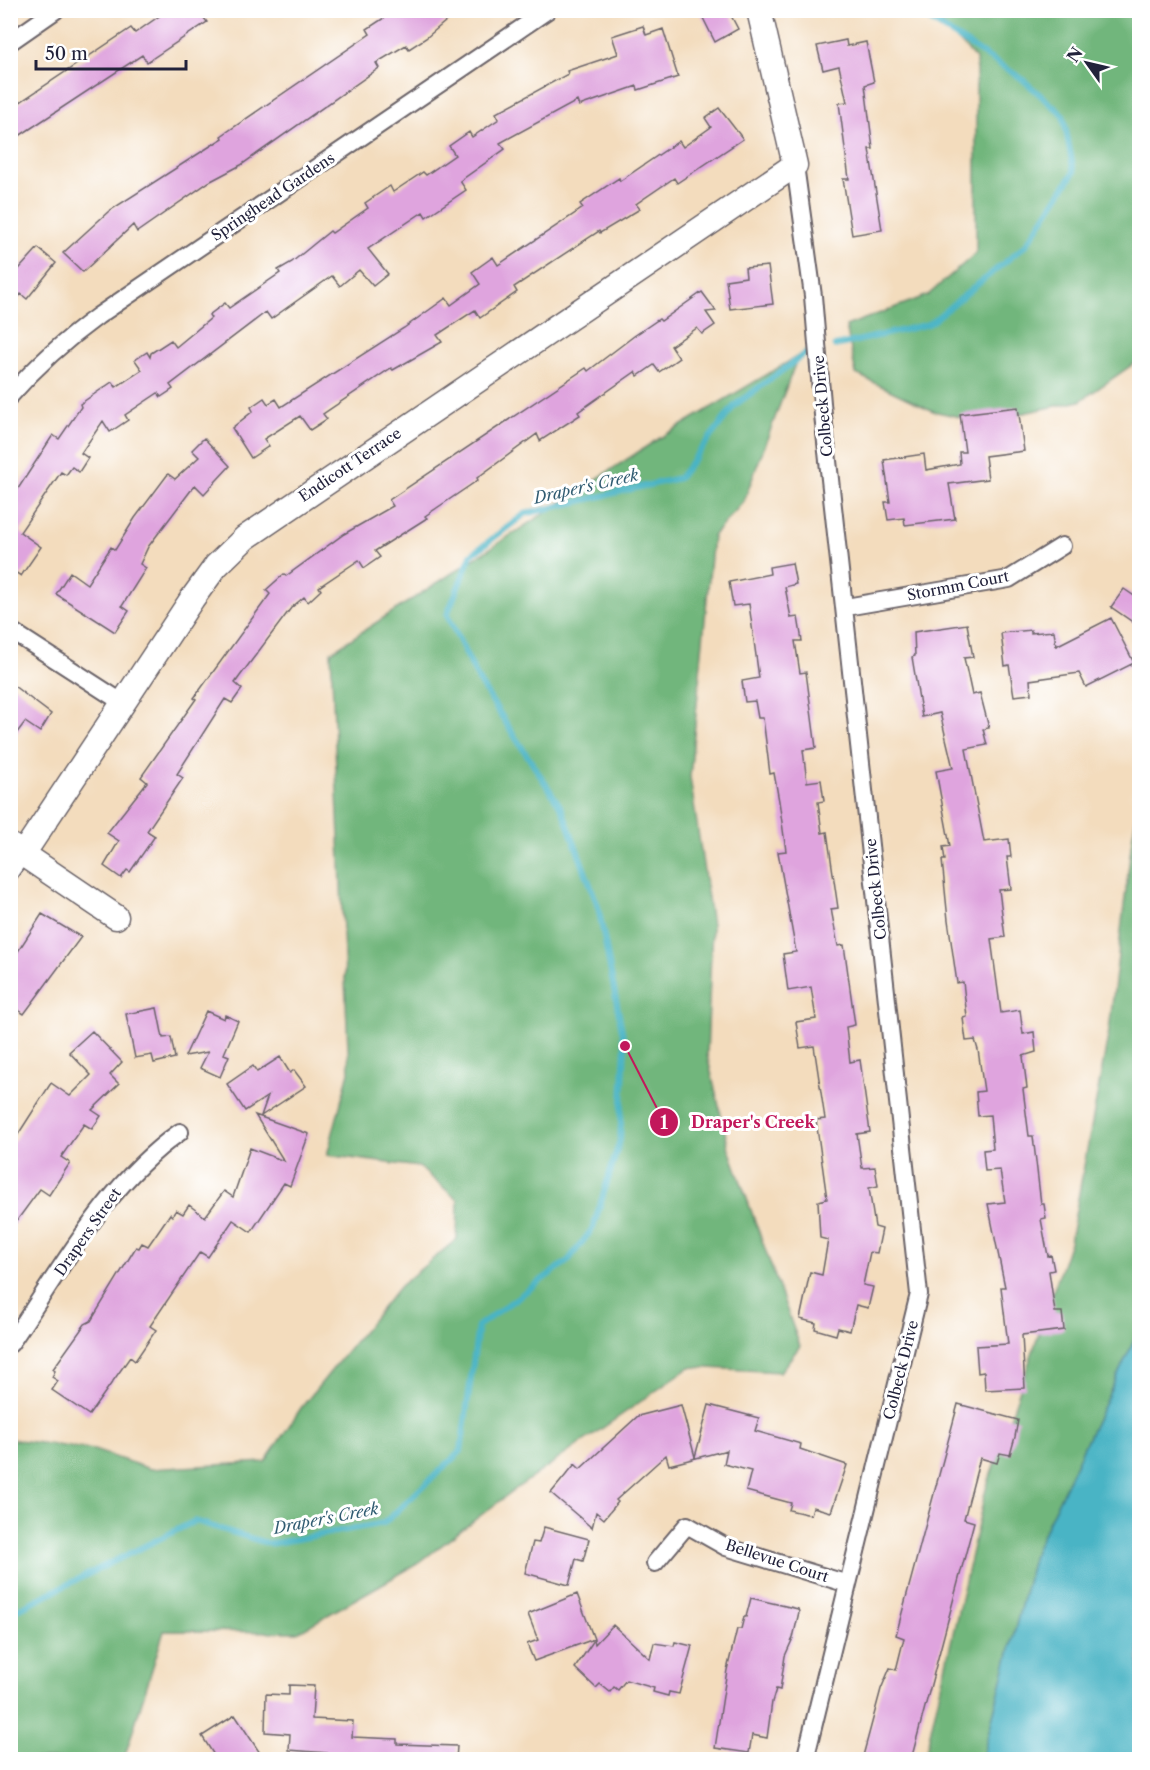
<svg xmlns="http://www.w3.org/2000/svg" width="1150" height="1770" viewBox="0 0 1150 1770" font-family="'Libre Caslon Text',serif">
  <rect width="100%" height="100%" fill="#fff"/>
  <filter id="ink" filterUnits="userSpaceOnUse"><feTurbulence type="fractalNoise" baseFrequency=".0167" numOctaves="2"/><feDisplacementMap in="SourceGraphic" scale="12" xChannelSelector="R" yChannelSelector="G"/><feConvolveMatrix kernelMatrix="1 2 1 2 8 2 1 2 1" color-interpolation-filters="sRGB"/></filter>
  <filter id="wash" filterUnits="userSpaceOnUse"><feTurbulence type="fractalNoise" baseFrequency=".008" numOctaves="4" result="noise"/><feDisplacementMap in="SourceGraphic" scale="24" xChannelSelector="R" yChannelSelector="G"/><feGaussianBlur stdDeviation="1.35" result="paint"/><feColorMatrix in="noise" values="0 0 0 0 0 0 0 0 0 0 0 0 0 0 0 0 0 1.4 0 .05"/><feComposite in="paint" operator="in"/></filter>
  <g filter="url(#wash)">
    <rect width="100%" height="100%" fill="#f3dcbd"/>
    <!-- forest -->
    <path fill="#71b67c" stroke="#4a6c5c" stroke-width="1.5" d="M930,11H1139V360L1080,401L982,422L933,411L856,374L846,326L928,295L976,253V59Z
      M798,356L744,501L713,536L690,777L712,925L707,1055L729,1149L800,1346L780,1372L690,1367L510,1493L417,1564L298,1632L164,1631L124,1759H11V1439L94,1450L150,1469L265,1462L301,1408L400,1286L457,1239L458,1200L419,1167L327,1155L349,1072L331,652L655,441Z
      M1139,804V1330L1035,1551L982,1759L924,1760L986,1489L1070,1242L1109,1031L1132,839Z"/>
    <!-- water -->
    <path fill="#48b4c5" stroke="#356b80" stroke-width="1.5" d="M1139,1330V1759H982L1035,1551Z"/>
    <g fill="none" stroke-linecap="round" stroke-linejoin="round">
      <!-- stream -->
      <path stroke="#48b4c5" stroke-width="6" d="M835,346L929,324L1026,245L1074,172L1063,115L1021,78L922,15L923,10
        M10,1613L195,1521L270,1544L384,1523L461,1451L478,1326L568,1261L593,1228L620,1140L625,1046L598,906L562,809L480,683L447,615L471,555L525,514L679,478L735,405L806,353"/>
    </g>
    <g id="blocks">
      <!-- building -->
      <path fill="#dfa4de" d="M168,10H198L207,22L147,62L142,55L10,142V109L131,28L135,33Z
        M396,10H459L426,38L409,49L406,45L376,63L379,68L241,165L209,182L137,232L133,225L83,272L63,253L109,211L223,138L221,136L370,34L367,29Z
        M699,10H728L738,29L715,42Z
        M643,26L646,35L663,29L678,77L638,90L637,86L579,106L577,101L500,143L505,149L460,181L466,190L426,217L423,212L368,249L388,274L373,286L359,270L340,286L332,276L271,319L266,312L170,385L173,389L161,397L158,393L125,415L128,420L110,432L103,421L81,453L88,458L79,472L72,467L66,475L61,472L20,532L41,547L21,576L10,569V501L53,435L59,439L81,407L80,404L112,382L116,387L142,370L135,360L147,352L150,357L151,353L171,340L176,347L211,318L209,315L225,303L229,308L280,273L278,270L292,262L330,231L332,233L368,208L365,203L390,186L393,192L423,172L426,175L455,155L449,146L469,132L472,137L499,119L496,113L568,74L567,71L618,54L612,36Z
        M846,40L847,46L866,42L874,82L865,85L873,149H869L882,230L852,235L843,179H849L839,103L847,102L839,66L823,70L817,46Z
        M719,108L743,139L677,183L674,178L636,204L640,209L600,233L599,231L514,287L517,292L480,318L475,310L437,335L442,342L393,370L391,368L323,414L327,419L310,430L300,416L264,439L269,446L251,458L232,428L253,411L251,407L264,398L268,404L276,399L281,407L404,328L446,298L451,305L480,284L472,272L493,257L498,265L583,208L580,204L619,178L620,181L679,141L683,147L711,127L705,118Z
        M38,248L56,263L27,299L21,294L10,307V279Z
        M768,266L773,304L730,309L726,280L746,277L745,268Z
        M702,292L716,311L706,312L715,325L702,334L697,328L671,346L679,358L659,372L654,365L638,376L635,372L578,412L580,415L540,441L537,434L477,478L478,480L425,516L427,518L375,551L380,557L364,568L359,560L319,587L321,590L308,602L304,597L291,608L240,676L235,683L242,689L232,703L225,699L177,774L183,778L147,831L155,836L130,872L127,870L121,878L104,866L119,841L107,833L147,782L141,777L196,699L194,698L270,594L266,590L284,574L286,576L344,534L393,506L389,500L586,368L588,371L634,336L659,319L661,321Z
        M1018,407L1024,451L985,456L988,479L949,484L955,519L905,525L904,518L888,520L885,502H890L884,460L924,454L926,470L960,464L959,452H965L960,414Z
        M204,438L230,466L204,494L195,485L148,547L140,564L146,568L122,606L129,611L115,632L56,594L70,572L87,584L111,547L115,550L135,518L168,474L175,479L199,457L192,450Z
        M792,563L796,584L785,587L791,618L798,617L802,641H795L800,673L806,672L816,748L803,750L807,782L821,780L824,801L818,802L822,833L827,832L838,908L831,909L838,946L844,945L855,1025L846,1027L850,1062L860,1060L870,1132L857,1134L862,1168L875,1167L878,1186L869,1188L875,1227L882,1229L877,1253L870,1252L863,1285L873,1287L868,1308L856,1305L850,1331L838,1328L836,1335L815,1329L816,1323L800,1319L810,1272L822,1275L828,1240L820,1238L818,1201L827,1199L816,1120L825,1119L814,1046L800,1048L796,1022L816,1019L811,987L788,991L783,954L796,952L778,852L786,851L779,801L774,773L770,774L763,718H758L755,701L745,702L742,681L759,678L749,604L733,606L729,582L770,574L769,567Z
        M1124,589L1140,600V627L1111,607Z
        M1111,618L1134,663L1086,687L1079,673L1030,680L1031,694L1014,696L1009,665L1005,666L1001,633L1031,630V633L1054,631L1056,646Z
        M967,624L973,657L964,658L972,695L980,693L989,728L983,729L987,745L966,749L984,842L1009,839L1011,857H1007L1011,889L999,890L1005,937L991,939L1001,1013L1020,1010L1023,1034L1034,1032L1036,1052L1023,1056L1027,1088L1023,1089L1029,1136H1033L1041,1204H1044L1046,1218L1041,1219L1048,1256L1051,1255L1054,1270L1049,1271L1055,1312H1062L1064,1330L1022,1335L1025,1388L985,1390L984,1372L978,1373L976,1346L1008,1344L1001,1287H1005L988,1204L1005,1202L1000,1170L985,1171L983,1150L993,1149L990,1115L978,1116L976,1092L984,1091L978,1050L975,1040L966,1041L963,1018L967,1017L963,982L957,983L948,920L942,860H945L943,847L950,846L936,771L953,768L940,713L922,717L912,657L915,656L914,632Z
        M10,683L51,714L40,732L25,722L10,742Z
        M42,914L81,937L24,1014L10,1005V948L17,953Z
        M157,1008L163,1038L171,1037L175,1058L154,1063L152,1055L135,1058L126,1014Z
        M206,1011L224,1019L225,1015L238,1021L224,1054L229,1056L220,1077L200,1068L208,1052L185,1056Z
        M92,1031L122,1062L110,1075L119,1084L92,1110L101,1116L92,1129L84,1124L61,1157L70,1163L49,1195L40,1189L10,1230V1147L51,1083L70,1096L91,1075L69,1052Z
        M280,1057L290,1073L294,1070L306,1086L261,1116L268,1096L245,1111L227,1084L253,1066L257,1072Z
        M255,1115L309,1134L290,1186L284,1183L251,1232L233,1220L208,1257L200,1252L150,1326L156,1330L135,1361L130,1357L89,1415L52,1390L58,1381L52,1377L55,1371L53,1369L85,1324L91,1321L136,1247L139,1248L142,1243L148,1246L170,1214L172,1216L176,1210L183,1214L189,1205L205,1217L224,1191L233,1197L250,1148L284,1161Z
        M958,1404L1018,1420L1015,1437L1010,1455L1000,1453L997,1463L980,1458L964,1519L974,1522L911,1760H867L863,1756L881,1689L890,1668L896,1670L904,1638L896,1635Z
        M681,1405L695,1457L709,1405L759,1418L755,1431L801,1444L800,1449L847,1465L831,1512L813,1507L811,1515L789,1510L791,1503L746,1491L751,1471L724,1464L727,1450L669,1465L666,1455L616,1500L618,1502L604,1519L596,1512L592,1528L551,1493L575,1464L580,1469L638,1416Z
        M544,1527L589,1539L583,1561L576,1559L569,1585L525,1573L533,1542L539,1543Z
        M577,1594L594,1639L534,1661L527,1644L538,1640L528,1614Z
        M751,1598L798,1609L799,1612L793,1638L785,1656L780,1690L776,1689L772,1702L767,1738L752,1735L749,1753L715,1748L727,1670L737,1629H741L744,1617H746Z
        M613,1625L650,1659L654,1643L674,1646L675,1642L692,1646L679,1694L669,1692L668,1696L653,1692L654,1688L626,1680L618,1690L614,1687L610,1692L600,1684L596,1688L575,1668L594,1640L595,1644Z
        M289,1685L314,1686L312,1719L353,1721L352,1737L397,1739V1744L457,1746L456,1760H332L327,1757V1753L289,1750L290,1734L265,1732L266,1694L289,1695Z
        M235,1715L260,1753L250,1760H217L202,1736Z"/>
    </g>
  </g>
  <g filter="url(#ink)">
    <use href="#blocks" fill-opacity="0" stroke="#6b6368" stroke-width="1.5"/>
    <g fill="none" stroke-linecap="round" stroke-linejoin="round">
      <defs>
        <path id="street" d="M10,42L56,10
          M795,165L813,296L823,415L919,1294L805,1760
          M10,396C37,365 65,340 98,316L548,10
          M846,607L1009,579L1062,546
          M10,630L123,703
          M10,872L23,854
          M10,1344C61,1270 106,1184 180,1132
          M655,1563L687,1525L726,1547L848,1584"/>
        <path id="secondary" d="M11,846L116,917
          M23,854L192,599L216,566L245,538L795,165L759,10"/>
      </defs>
      <!-- street casing -->
      <use href="#street" stroke="#6b6368" stroke-width="20"/>
      <!-- secondary casing -->
      <use href="#secondary" stroke="#6b6368" stroke-width="27"/>
      <!-- street -->
      <use href="#street" stroke="#fff" stroke-width="16"/>
      <!-- secondary -->
      <use href="#secondary" stroke="#fff" stroke-width="24"/>
    </g>
  </g>
  <g text-anchor="middle" stroke-width="6" stroke-linejoin="round" paint-order="stroke">
    <!-- street labels -->
    <g font-size="15" fill="#22223b" stroke="#fff">
      <text transform="translate(273 197) rotate(-34)" y="5">Springhead Gardens</text>
      <text transform="translate(823 406) rotate(-95)" y="5">Colbeck Drive</text>
      <text transform="translate(350 465) rotate(-34)" y="5">Endicott Terrace</text>
      <text transform="translate(958 586) rotate(-11)" y="5">Stormm Court</text>
      <text transform="translate(876 889) rotate(-96)" y="5">Colbeck Drive</text>
      <text transform="translate(88 1232) rotate(-55)" y="5">Drapers Street</text>
      <text transform="translate(901 1370) rotate(-76)" y="5">Colbeck Drive</text>
      <text transform="translate(777 1561) rotate(18)" y="5">Bellevue Court</text>
    </g>
    <!-- water labels -->
    <g font-size="16" font-style="italic" fill="#315c72" stroke="#fff">
      <text transform="translate(586 486) rotate(-13)" y="6">Draper's Creek</text>
      <text transform="translate(326 1518) rotate(-11)" y="6">Draper's Creek</text>
    </g>
  </g>
  <!-- callouts -->
  <path fill="none" stroke="#c2185b" stroke-width="2" d="M625 1046L664 1122"/>
  <g fill="#c2185b" stroke="#fff" stroke-width="2">
    <circle cx="625" cy="1046" r="6"/>
    <circle cx="664" cy="1122" r="15"/>
  </g>
  <g font-size="18" text-anchor="middle" font-weight="bold" fill="#fff">
    <text x="664" y="1129">1</text>
  </g>
  <g font-size="16" text-anchor="middle" font-weight="bold" fill="#c2185b" stroke="#fff" stroke-width="6" stroke-linejoin="round" paint-order="stroke">
    <text x="753" y="1128">Draper's Creek</text>
  </g>
  <!-- margin -->
  <rect width="1150" height="1770" fill="none" stroke="#fff" stroke-width="36"/>
  <!-- north arrow -->
  <g transform="translate(1087 63) rotate(304)" stroke="#ffffff" stroke-width="4.5" paint-order="stroke">
  <path d="M0-4.5L10 22L0 15L-10 22Z" fill="#22223b"/>
  <text y="-9" font-size="16" font-weight="bold" text-anchor="middle" fill="#22223b">N</text>
  </g>
  <!-- scale -->
  <path d="M36 60v9h150v-9" fill="none" stroke="#22223b" stroke-width="3"/>
  <text x="45" y="60" font-size="18" fill="#22223b" stroke="#ffffff" stroke-width="4.5" paint-order="stroke">50 m</text>
</svg>
